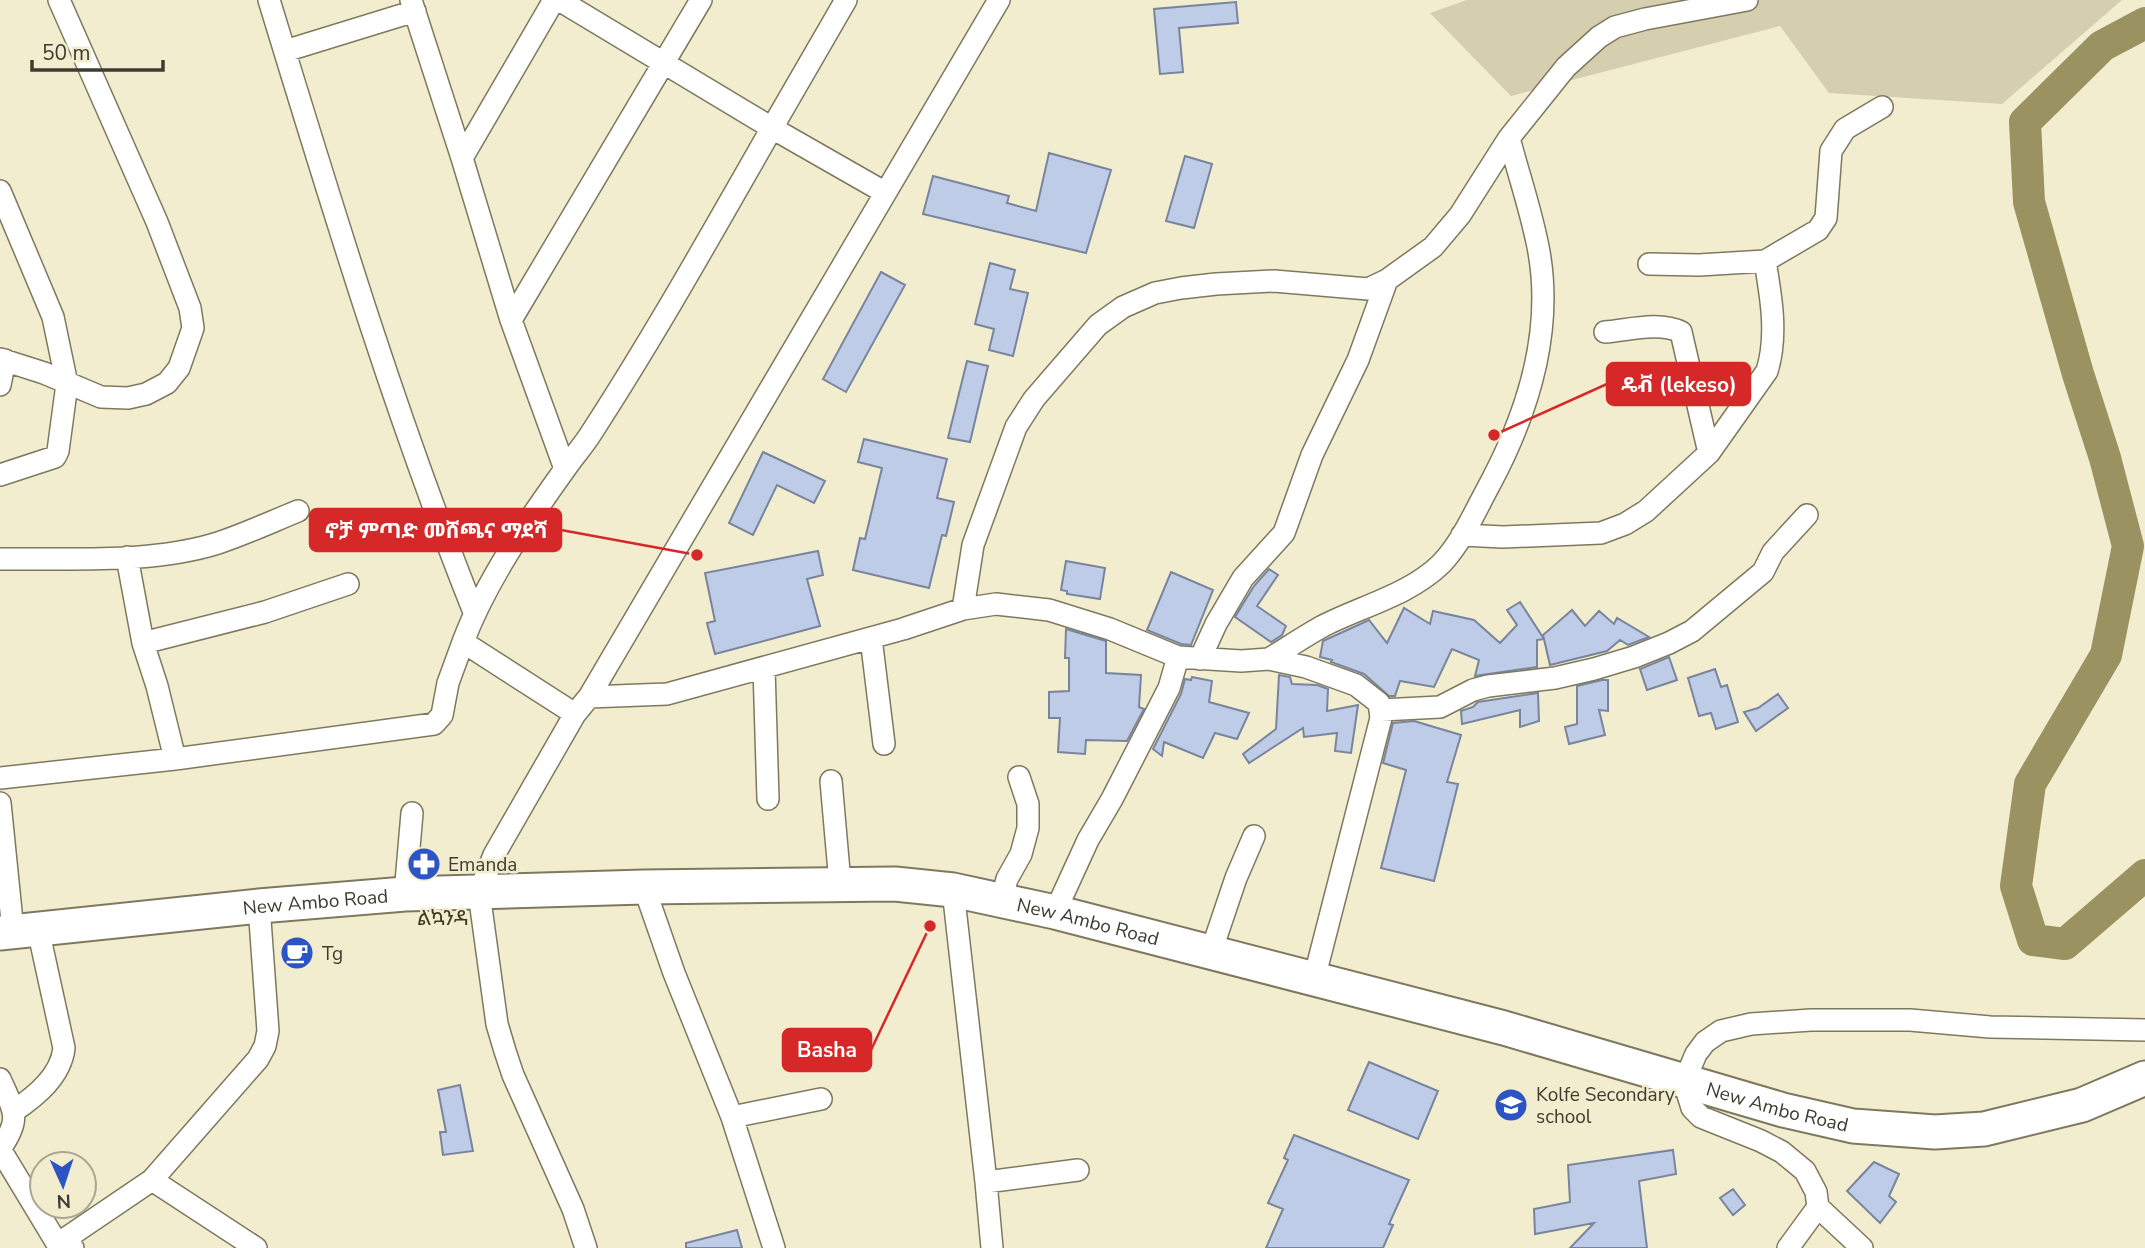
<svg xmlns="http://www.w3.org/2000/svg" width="2145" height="1248" viewBox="0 0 2145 1248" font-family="'Nunito Sans','Noto Sans Ethiopic',sans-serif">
  <rect width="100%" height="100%" fill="#f2edcf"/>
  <!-- green -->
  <path fill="#d5cfb0" d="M1467,0H2122L2002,104L1829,93L1780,26L1511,96L1430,13Z"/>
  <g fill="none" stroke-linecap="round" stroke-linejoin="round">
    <!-- river -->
    <path stroke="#9b9262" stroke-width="32" d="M2145,23L2102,46L2025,122L2029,202L2078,374L2105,458L2128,546L2106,655L2030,784L2016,886L2033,940L2065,944L2145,875"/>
  </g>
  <!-- building -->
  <path fill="#bfcce7" stroke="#79849d" stroke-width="2" d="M1236,2L1238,23L1179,28L1183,72L1160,74L1154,9Z
    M1049,153L1111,170L1086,253L923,214L933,176L1009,196L1007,203L1036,211Z
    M1185,156L1212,164L1194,228L1166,221Z
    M990,263L1015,270L1010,289L1028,293L1013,356L989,350L994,329L975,324Z
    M881,272L905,285L846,392L823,379Z
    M967,361L988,366L970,442L948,438Z
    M864,439L947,459L937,498L954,502L946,536L942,535L929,588L853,570L860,538L865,539L882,468L858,462Z
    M763,452L825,481L814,503L777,485L753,535L729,523Z
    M818,551L823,575L807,579L820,626L715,654L707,623L715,621L705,573Z
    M1066,561L1105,568L1100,599L1067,594V591L1061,590Z
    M1269,569L1278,575L1257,606L1286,626L1282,635L1271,642L1235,617L1254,586Z
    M1171,572L1213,590L1191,645L1181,644L1147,630Z
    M1520,602L1544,639L1537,640V667L1475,676L1479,660L1452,649L1434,687L1400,681L1395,696H1389L1364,674L1331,662L1332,660L1320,657L1323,641L1369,620L1387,643L1404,608L1430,624L1433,611L1474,620L1500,643L1517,625L1507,610Z
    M1572,610L1585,626L1599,611L1614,624L1617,618L1649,637L1628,645L1620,640L1607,651L1550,665L1543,635Z
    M1066,629L1106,641V673L1141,675L1139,707L1144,709L1127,741L1086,740L1085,754L1058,752L1060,718H1049V692L1069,691V658H1065Z
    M1669,657L1677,680L1647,690L1640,669Z
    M1715,669L1721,687L1727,685L1738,722L1716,729L1711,713L1699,716L1688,678Z
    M1279,675L1290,677L1292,684L1317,685L1328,689L1327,711L1358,705L1351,753L1335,751L1337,733L1304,737L1303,728L1249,763L1243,754L1276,729Z
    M1192,677L1212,681L1209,702L1249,713L1237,739L1215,733L1203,758L1164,742L1162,756L1153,749L1181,694L1185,679L1191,680Z
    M1602,680H1608V711L1599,710L1605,735L1569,744L1565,727L1577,724V686Z
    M1538,693L1539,721L1520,727V710L1462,724L1461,711L1473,707L1478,702Z
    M1778,694L1788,708L1756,731L1744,712L1758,708Z
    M1414,721L1461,735L1447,782L1458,784L1434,881L1381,868L1406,770L1383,763L1393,723Z
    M1369,1062L1438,1091L1418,1139L1348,1110Z
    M460,1085L473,1151L443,1155L440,1132H446L438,1090Z
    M1294,1135L1409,1180L1389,1224L1393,1225L1383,1248H1266L1283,1209L1268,1203L1288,1160L1284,1158Z
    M1673,1150L1676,1174L1639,1181L1647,1248H1570L1594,1223L1535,1234L1534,1209L1570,1202L1568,1165Z
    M1874,1162L1899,1174L1889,1196L1896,1202L1880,1223L1847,1191Z
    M1733,1189L1745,1205L1733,1215L1720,1198Z
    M737,1230L742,1248H686V1243Z"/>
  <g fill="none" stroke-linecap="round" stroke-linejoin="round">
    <defs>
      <path id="street" d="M269,0C332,206 394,412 474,612
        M411,0L462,158
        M554,0L462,158L511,320L565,469
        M559,0L772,128L846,0
        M285,51L415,11
        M0,191L53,317L67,384L58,451L55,457L0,475
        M1649,264L1699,265L1765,261
        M511,320L701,0
        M1605,332C1628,330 1660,321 1681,332L1709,453
        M0,359L44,373L101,397L128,398L146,394L167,383L179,368L193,328L190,308L157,222L59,0
        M0,385L5,360
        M1462,535L1503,537L1601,533L1625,524L1646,511L1709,453L1767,371C1778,336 1771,296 1765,261L1818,230L1826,218L1831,151L1845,129L1882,107
        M127,557L143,643L157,686L175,759
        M0,559C69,558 152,564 218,543C245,534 271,522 298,511
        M963,609L973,545L1016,427L1034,399L1098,325L1123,307L1155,293L1181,288L1216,284L1274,281L1368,289L1387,280L1433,247L1460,215L1509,138L1566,67L1599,37L1615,27L1645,19L1747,0
        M871,638L884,744
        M463,642C486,581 527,522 565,469C573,457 583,446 590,435C655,335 713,231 772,128L884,192
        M143,643L265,612L348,584
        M1200,659L1216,624L1243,578L1284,533L1312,455L1358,360L1387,280
        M1269,659C1287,648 1305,636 1323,626C1362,606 1409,595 1441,564C1463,541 1476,509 1491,482C1528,412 1553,332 1539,252C1532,213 1519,176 1509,138
        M764,668L768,799
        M589,697L667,694L903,629L963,609L996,604L1049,610L1110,629L1178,657L1241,661L1269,659L1306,667L1356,685L1379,703L1381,718L1314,979
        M1381,710L1440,707L1473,690L1488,686L1555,678L1594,669L1634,657L1669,643L1692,631L1763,572L1773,552L1807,515
        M0,778L175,759L434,724L442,715L448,683L463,642L575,714
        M831,781L840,883
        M0,803L13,931
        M644,887L674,973L732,1117L774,1248
        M953,890L986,1182L992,1248
        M405,894L412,813
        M1002,899L1007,879L1021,854L1028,828V804L1019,777
        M1055,912L1088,840L1112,799L1169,688L1178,657
        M1211,952L1236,878L1254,836
        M0,1079C14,1111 22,1118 0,1149
        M14,1111C36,1096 61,1076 64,1048L38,929
        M732,1117L821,1099
        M0,1149L58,1245
        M152,1180L256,1248
        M986,1182L1078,1170
        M73,1248L65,1239L152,1180L258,1059L265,1046L268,1031L259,906
        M586,1248L573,1209L513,1075L505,1051L497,1024L479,893L494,855L575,714L589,697L999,0
        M1788,1248L1818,1207
        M1862,1248L1818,1207L1816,1192L1805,1171L1782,1152L1761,1141L1701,1117L1692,1108L1684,1082L1696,1054L1705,1042L1721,1031L1751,1024L1811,1020H1910L1990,1027L2145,1030"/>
      <g id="primary">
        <path id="s1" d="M0,933L259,906L405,894L644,887L895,884L953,890L1055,912L1504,1028L1783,1110L1853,1126L1935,1132L1984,1129L2082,1105L2145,1078"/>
      </g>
    </defs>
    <!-- street casing -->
    <use href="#street" stroke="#7e795e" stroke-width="24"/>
    <!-- primary casing -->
    <use href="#primary" stroke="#7e795e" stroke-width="37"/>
    <!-- street -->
    <use href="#street" stroke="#fff" stroke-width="21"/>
    <!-- primary -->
    <use href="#primary" stroke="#fff" stroke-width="33"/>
  </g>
  <!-- icons -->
  <defs>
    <symbol id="pharmacy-disc" viewBox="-11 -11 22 22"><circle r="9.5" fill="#2c54c3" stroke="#f2edcf"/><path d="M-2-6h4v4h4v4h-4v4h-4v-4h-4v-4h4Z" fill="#fff"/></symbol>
    <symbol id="cafe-disc" viewBox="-11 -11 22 22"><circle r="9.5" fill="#2c54c3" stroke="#f2edcf"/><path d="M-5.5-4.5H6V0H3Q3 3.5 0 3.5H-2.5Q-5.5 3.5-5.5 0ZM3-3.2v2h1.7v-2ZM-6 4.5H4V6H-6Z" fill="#fff"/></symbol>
    <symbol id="school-disc" viewBox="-11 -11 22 22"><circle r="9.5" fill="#2c54c3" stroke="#f2edcf"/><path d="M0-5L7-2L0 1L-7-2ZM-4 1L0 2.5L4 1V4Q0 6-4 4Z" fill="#fff"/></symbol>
  </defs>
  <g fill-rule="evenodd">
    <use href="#pharmacy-disc" x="405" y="845" width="38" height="38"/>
    <use href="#cafe-disc" x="278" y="934" width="38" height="38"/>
    <use href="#school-disc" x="1492" y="1086" width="38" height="38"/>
  </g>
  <g text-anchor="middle" stroke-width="5" stroke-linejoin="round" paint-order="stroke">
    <!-- poi labels -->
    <g font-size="19" fill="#3e3c30" stroke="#f2edcf" text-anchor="start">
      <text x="448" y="871">Emanda</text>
      <text x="322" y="960">Tg</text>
      <text x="1536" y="1101">Kolfe Secondary<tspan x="1536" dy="22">school</tspan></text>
    </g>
    <!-- street labels -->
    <g font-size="19" fill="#3e3c30" stroke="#f2edcf">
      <text dy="7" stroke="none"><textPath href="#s1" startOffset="317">New Ambo Road</textPath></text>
      <text dy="7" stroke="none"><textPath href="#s1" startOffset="1094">New Ambo Road</textPath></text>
      <text dy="7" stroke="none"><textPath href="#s1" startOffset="1808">New Ambo Road</textPath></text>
    </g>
    <!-- neighbourhood labels -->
    <g font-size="21" fill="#3e3a21" stroke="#f2edcf">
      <text x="443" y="925">ልኳንዳ</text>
    </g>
  </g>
  <!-- callouts -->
  <path fill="none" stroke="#d62828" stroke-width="2.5" d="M1494 435L1607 384M697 555L561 530M930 926L871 1050"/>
  <g fill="#d62828" stroke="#f2edcf" stroke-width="2.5">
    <circle cx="1494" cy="435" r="7"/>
    <circle cx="697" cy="555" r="7"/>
    <circle cx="930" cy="926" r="7"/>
  </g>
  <g fill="#d62828" stroke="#d62828" stroke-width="2.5">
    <rect x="1607" y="363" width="143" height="42" rx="7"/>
    <rect x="310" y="509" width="251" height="42" rx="7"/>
    <rect x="783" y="1029" width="88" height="42" rx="7"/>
  </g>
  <g font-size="21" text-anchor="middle" font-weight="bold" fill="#fff">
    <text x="1679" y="392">ዴቭ (lekeso)</text>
    <text x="436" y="538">ኖቻ ምጣድ መሸጫና ማደሻ</text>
    <text x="827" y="1057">Basha</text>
  </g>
  <!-- north arrow -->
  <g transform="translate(63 1185) rotate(177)"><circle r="33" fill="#f2edcf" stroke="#aaa68f" stroke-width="2"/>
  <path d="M0-5L12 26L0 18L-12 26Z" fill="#2c54c3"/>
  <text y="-10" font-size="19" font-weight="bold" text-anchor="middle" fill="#3e3c30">N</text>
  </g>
  <!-- scale -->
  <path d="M32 60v10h131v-10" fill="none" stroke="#3e3c30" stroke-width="3.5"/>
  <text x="42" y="60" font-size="21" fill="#3e3c30" stroke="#f2edcf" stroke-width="5" paint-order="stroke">50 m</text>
</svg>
